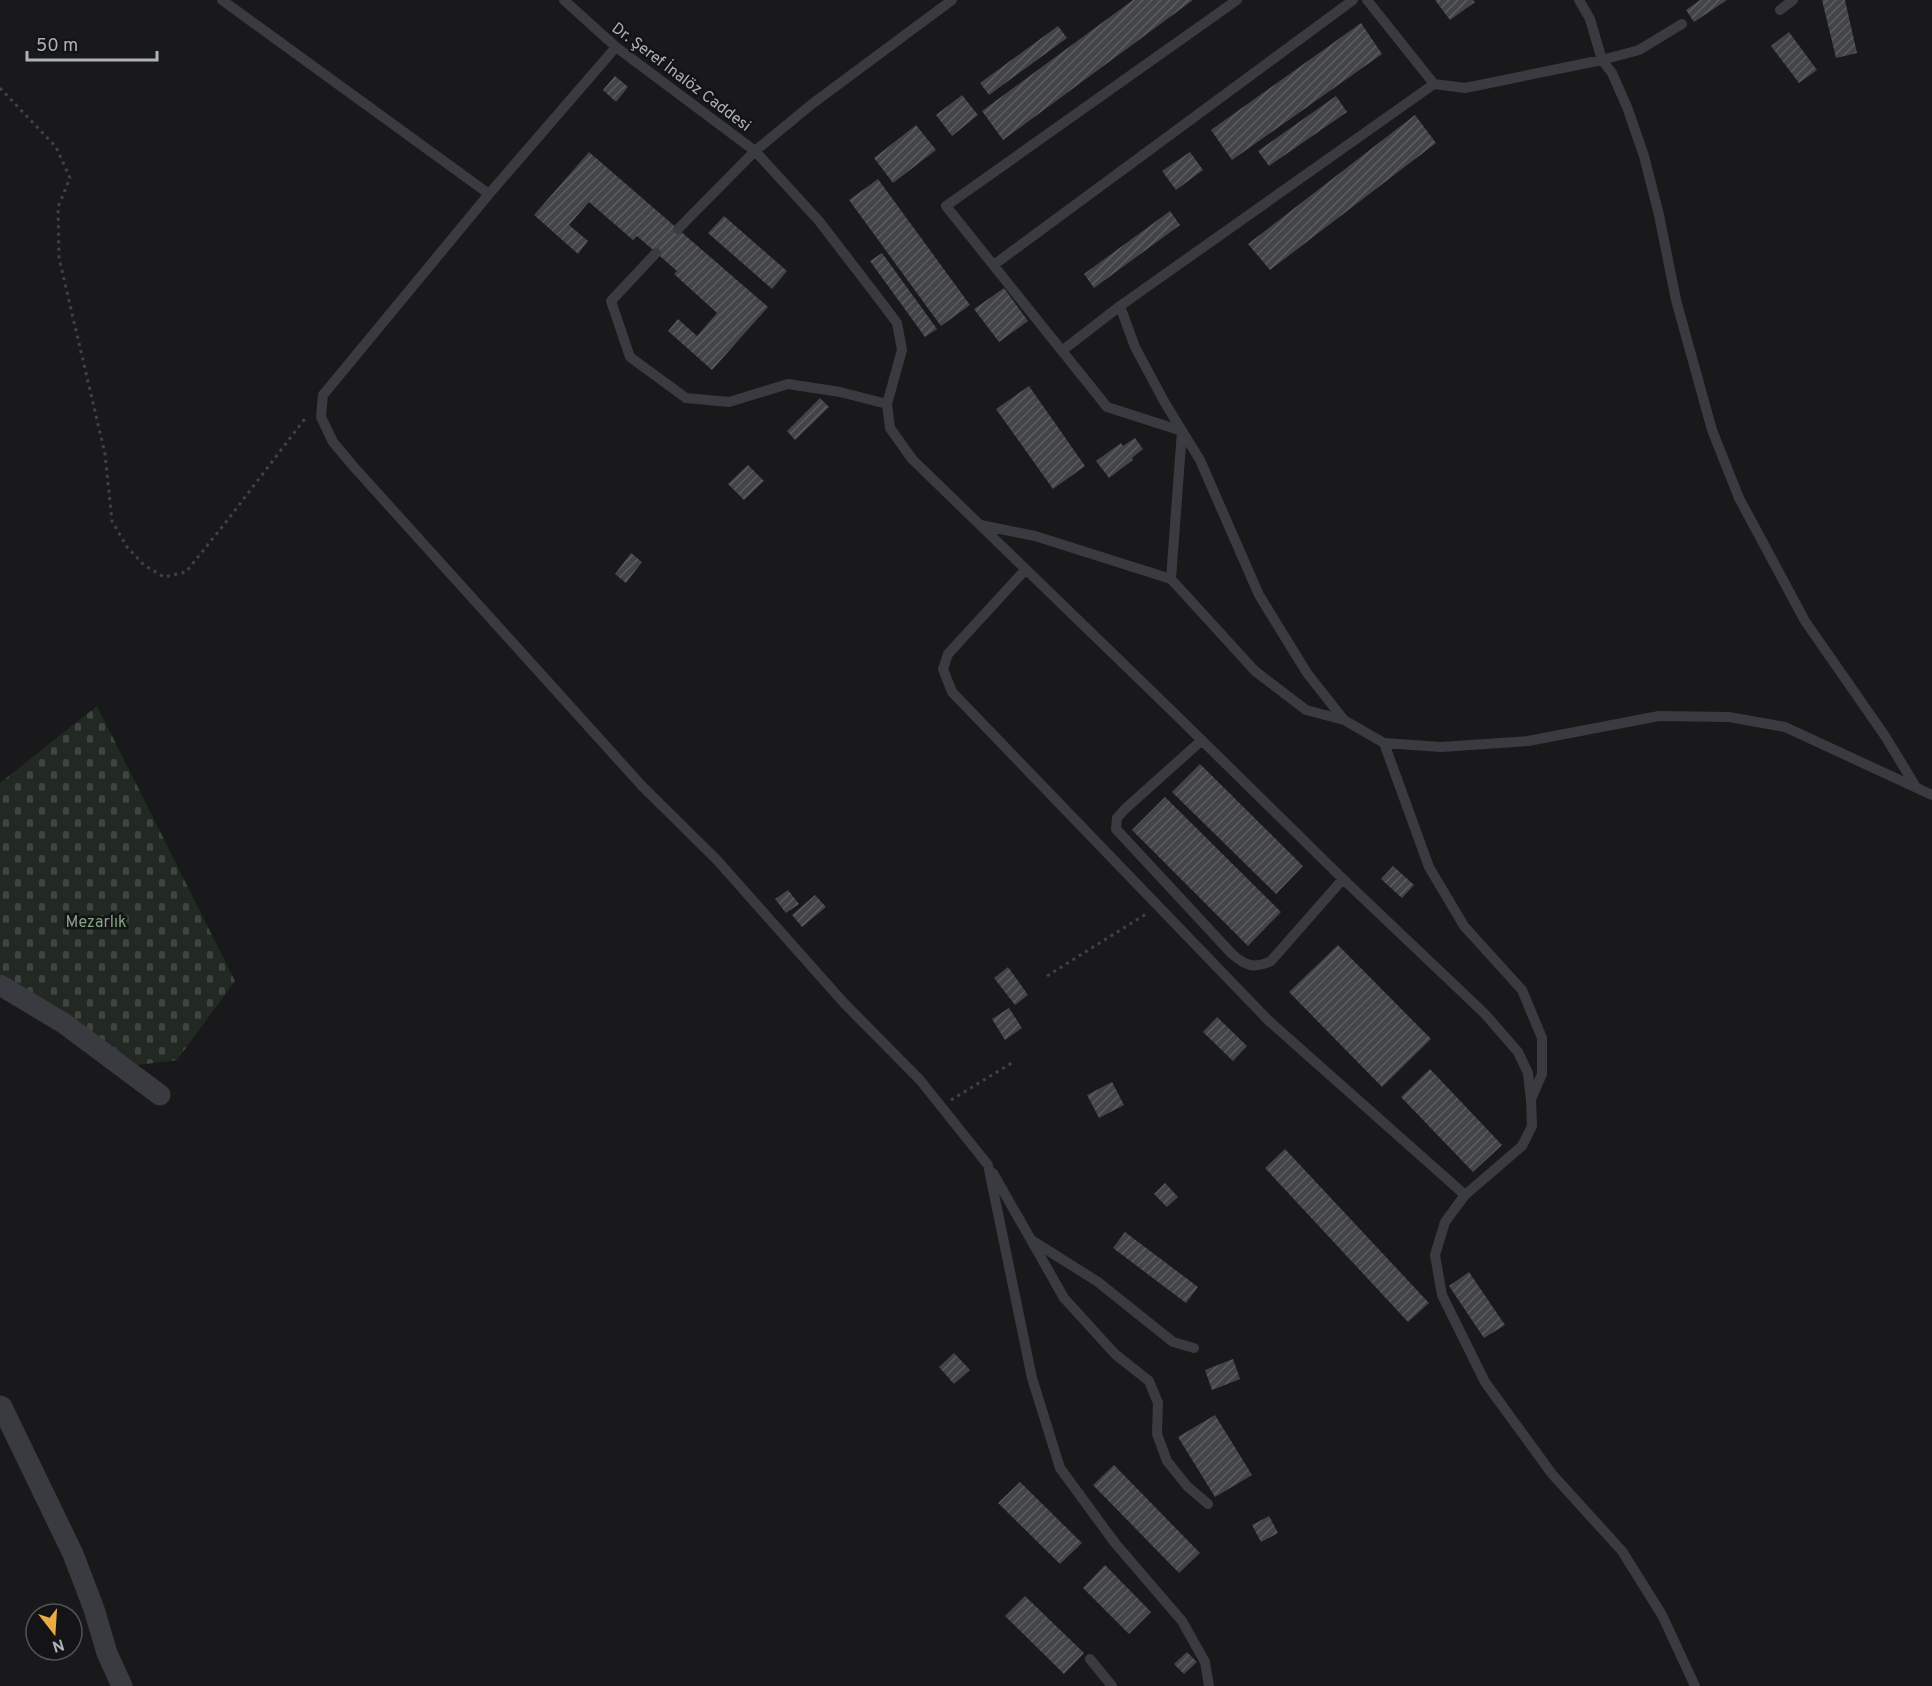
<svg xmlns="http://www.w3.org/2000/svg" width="1932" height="1686" viewBox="0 0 1932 1686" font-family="Overpass,sans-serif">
  <defs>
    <pattern id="cemetery-stones" width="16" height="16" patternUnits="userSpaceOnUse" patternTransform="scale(1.5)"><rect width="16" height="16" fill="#212922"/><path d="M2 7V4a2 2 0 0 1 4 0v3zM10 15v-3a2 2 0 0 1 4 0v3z" fill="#3f4640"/></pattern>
    <pattern id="building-hatch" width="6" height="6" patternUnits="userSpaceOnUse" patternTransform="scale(1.5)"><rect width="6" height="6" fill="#434448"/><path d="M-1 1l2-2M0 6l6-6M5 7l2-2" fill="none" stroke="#5b5d60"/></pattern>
  </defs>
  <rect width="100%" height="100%" fill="#19191b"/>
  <!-- cemetery -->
  <path fill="url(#cemetery-stones)" d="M97,706L235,981L177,1060L138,1065L68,1016L0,974V783Z"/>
  <!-- building -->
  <path fill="url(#building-hatch)" d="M1133,0H1193L1003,140L982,111Z
    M1435,0H1473L1475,2L1450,20Z
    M1700,0H1727L1694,22L1686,10Z
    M1822,0H1845L1857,53L1836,58Z
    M1361,23L1382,54L1232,160L1211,130Z
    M1058,26L1067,38L989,95L980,83Z
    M1789,32L1817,70L1799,83L1771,46Z
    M615,76L628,87L616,102L603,90Z
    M962,95L978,115L952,136L936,115Z
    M1336,96L1347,112L1269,166L1258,151Z
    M1415,115L1436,143L1270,270L1248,244Z
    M916,125L936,150L893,183L874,158Z
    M589,152L768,307L712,370L668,331L678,319L697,336L717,313L674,274L677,271L637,236L633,240L589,202L569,225L588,241L578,254L534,215Z
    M1190,152L1203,170L1176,190L1162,171Z
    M878,179L970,305L941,326L849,200Z
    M1170,211L1180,225L1094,288L1084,274Z
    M724,216L787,271L772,289L708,233Z
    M882,253L937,329L925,337L870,261Z
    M1004,288L1028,321L999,342L974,309Z
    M1029,386L1085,466L1053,489L996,409Z
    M820,398L829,407L795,440L787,431Z
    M1135,438L1143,449L1132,458L1133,460L1109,478L1096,461L1121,443L1123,446Z
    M748,465L764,481L744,500L728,484Z
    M631,553L642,562L626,583L615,574Z
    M1200,764L1303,866L1276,894L1172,792Z
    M1165,797L1281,912L1248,946L1132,830Z
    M1393,866L1414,885L1402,898L1381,879Z
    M788,890L799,904L786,913L775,899Z
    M815,895L826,907L802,927L792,915Z
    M1338,945L1431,1039L1382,1087L1289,992Z
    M1008,967L1028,995L1015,1005L994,978Z
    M1009,1008L1022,1028L1005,1040L992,1019Z
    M1217,1017L1247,1046L1233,1061L1203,1032Z
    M1430,1069L1502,1145L1473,1172L1401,1097Z
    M1112,1082L1124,1105L1099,1118L1087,1095Z
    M1285,1149L1429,1303L1408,1322L1265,1168Z
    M1165,1183L1178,1197L1167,1207L1154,1194Z
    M1125,1232L1198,1287L1186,1303L1113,1248Z
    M1469,1272L1505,1325L1484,1338L1449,1286Z
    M954,1353L970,1370L954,1384L939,1367Z
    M1233,1359L1240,1379L1212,1390L1205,1370Z
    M1215,1415L1252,1475L1215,1497L1178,1437Z
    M1114,1465L1200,1553L1179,1573L1093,1485Z
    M1020,1482L1082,1543L1060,1564L998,1503Z
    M1269,1516L1278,1533L1261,1542L1252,1525Z
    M1105,1565L1151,1612L1129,1634L1083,1588Z
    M1025,1596L1084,1653L1064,1674L1005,1616Z
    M1187,1652L1197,1662L1184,1674L1174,1664Z"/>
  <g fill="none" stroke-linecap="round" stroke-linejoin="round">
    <!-- path -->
    <path stroke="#404247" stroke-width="3" stroke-dasharray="3 4.5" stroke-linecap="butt" d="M0,88L56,147L70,178L58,207L59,258L105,454L112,521L127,547L144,565L164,577L186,572L226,522L307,416
      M1047,976L1146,914
      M951,1100L1015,1061"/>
    <!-- lane -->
    <path stroke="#3a3b40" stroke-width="10" d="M222,0L489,194
      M564,0L616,47L755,151L819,221L879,299L897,323L902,350L887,404L890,428L912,459L1171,710L1343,879L1485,1014L1518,1052L1528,1073L1531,1100L1532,1126L1522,1146L1465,1195L1445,1222L1435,1255L1442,1295L1485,1382L1552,1474L1622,1551L1662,1615L1695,1686
      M1367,0L1434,84L1465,88L1602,60L1612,73L1627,107L1644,156L1659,215L1676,300L1712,430L1739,498L1805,621L1885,736L1916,787
      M1579,0L1590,19L1602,60L1639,50L1682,24
      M1780,10L1793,0
      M616,47L489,194L323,395L321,417L333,442L354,467L643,787L717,860L844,1003L920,1080L988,1165L1032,1378L1060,1468L1115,1543L1182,1621L1205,1662L1209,1686
      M678,229L755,151L812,104L952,0
      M656,253L611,301L630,357L686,398L729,402L788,384L840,392L887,404
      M995,264L1353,0
      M1120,306L1135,347L1165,403L1200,460L1259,595L1307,673L1344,720L1384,743L1441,747L1528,741L1659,716L1729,717L1785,727L1932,795
      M1063,350L1120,306L1434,84
      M981,525L1035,536L1171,579L1255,671L1306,710L1344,720
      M1025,570L948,654L943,669L952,692L1269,1021L1465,1195
      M1171,579L1182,431L1107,407L946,206L1237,0
      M1202,740L1125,809L1117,818L1116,829L1232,954C1246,966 1254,969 1271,961L1343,879
      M1384,743L1429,867L1464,926L1522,990L1542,1038V1074L1531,1099
      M993,1173L1064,1298L1115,1354L1149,1381L1158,1403L1157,1434L1167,1461L1187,1486L1208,1504
      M1033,1241L1098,1282L1173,1342L1194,1348
      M1090,1659L1112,1686"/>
    <!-- street -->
    <path stroke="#3a3b40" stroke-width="21" d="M0,985L65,1024L160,1095
      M0,1406L2,1407L73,1554L94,1609L107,1653L122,1686"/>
  </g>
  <g text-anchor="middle" stroke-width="5" stroke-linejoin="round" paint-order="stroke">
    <!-- street labels -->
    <g font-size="16" fill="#acb1ba" stroke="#141416">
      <text transform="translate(682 76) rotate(37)" y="6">Dr. Şeref İnalöz Caddesi</text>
    </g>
    <!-- park labels -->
    <g font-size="16" fill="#84a484" stroke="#141416">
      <text x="96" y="927">Mezarlık</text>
    </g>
  </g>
  <!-- north arrow -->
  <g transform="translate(54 1632) rotate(163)"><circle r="28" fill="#141416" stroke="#515358" stroke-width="1.5"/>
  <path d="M0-4.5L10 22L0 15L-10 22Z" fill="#ecab40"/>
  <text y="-9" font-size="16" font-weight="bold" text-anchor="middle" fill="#acb1ba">N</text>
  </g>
  <!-- scale -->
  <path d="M27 51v9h130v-9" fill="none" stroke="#acb1ba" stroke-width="3"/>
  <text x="36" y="51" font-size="18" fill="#acb1ba" stroke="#141416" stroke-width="4.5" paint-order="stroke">50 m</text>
</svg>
